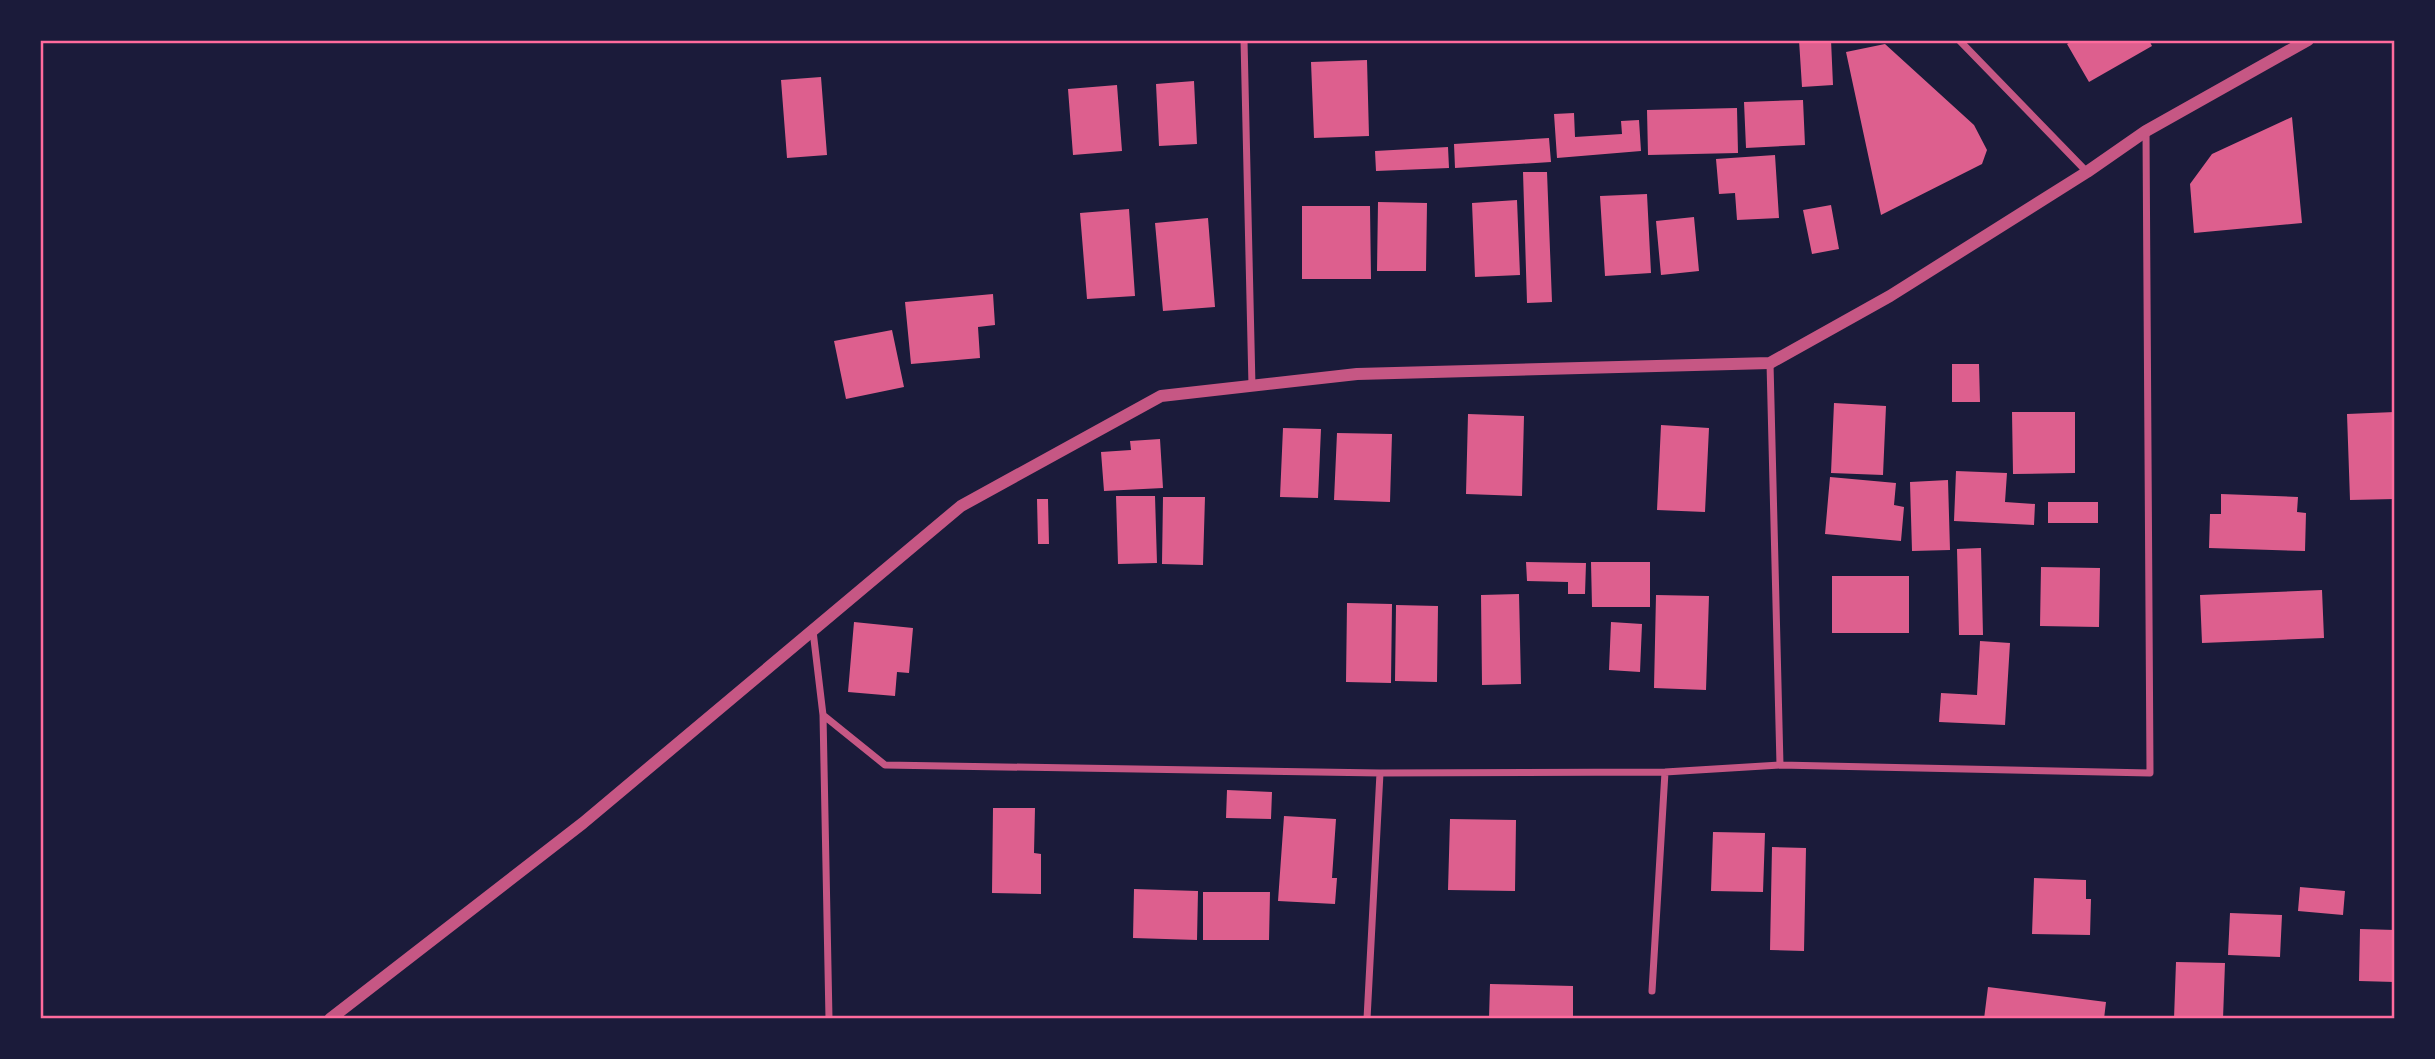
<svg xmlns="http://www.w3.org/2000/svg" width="2435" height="1059" viewBox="0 0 2435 1059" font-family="Mulish,sans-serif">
  <rect width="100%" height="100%" fill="#1b1b3a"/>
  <!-- building -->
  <path fill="#dd5f8e" d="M1799,40H1831L1833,85L1802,87Z
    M2074,40H2149L2152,46L2089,82L2067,44Z
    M1885,44L1974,125L1987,150L1982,164L1881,215L1846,52Z
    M1367,60L1369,136L1314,138L1311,62Z
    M821,77L827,155L787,158L781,80Z
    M1194,81L1197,144L1159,146L1156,84Z
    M1117,85L1122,151L1073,155L1068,89Z
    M1803,100L1805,145L1746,148L1744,102Z
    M1737,108L1738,153L1648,155L1647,110Z
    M1574,113L1575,137L1622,134L1621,121L1639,120L1641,151L1557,158L1554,114Z
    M2292,117L2302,223L2194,233L2190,184L2212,154Z
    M1549,138L1551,162L1455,168L1454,144Z
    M1448,147L1449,168L1376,171L1375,151Z
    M1775,155L1779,218L1737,220L1735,193L1719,194L1716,159Z
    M1523,172H1547L1552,302L1527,303Z
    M1647,194L1651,273L1605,276L1600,196Z
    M1517,200L1520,275L1475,277L1472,203Z
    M1378,202L1427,203L1426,271H1377Z
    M1831,205L1839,249L1812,254L1803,210Z
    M1302,206H1370L1371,279H1302Z
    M1129,209L1135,296L1087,299L1080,213Z
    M1694,217L1699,271L1661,275L1656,221Z
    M1208,218L1215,307L1163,311L1155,223Z
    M993,294L995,325L978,327L980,358L911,364L905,302Z
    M892,330L904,387L846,399L834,341Z
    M1952,364H1979L1980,402H1952Z
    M1834,403L1886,406L1883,475L1831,473Z
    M2012,412H2075V473L2013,474Z
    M2395,412V499L2350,500L2347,414Z
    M1468,414L1524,416L1522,496L1466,494Z
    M1661,425L1709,428L1705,512L1657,510Z
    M1283,428L1321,429L1318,498L1280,497Z
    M1337,433L1392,434L1390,502L1334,500Z
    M1160,439L1163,488L1104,491L1101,452L1131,450L1130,441Z
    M1956,471L2007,473L2005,502L2035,504L2034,525L1954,521Z
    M1830,477L1896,483L1894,505L1904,507L1901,541L1825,534Z
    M1948,480L1950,550L1912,551L1910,482Z
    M2221,494L2298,497L2297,512L2306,513L2305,551L2209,548L2210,514H2221Z
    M1116,496H1155L1157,563L1118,564Z
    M1163,497H1205L1203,565L1162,564Z
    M1037,499H1048L1049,544H1038Z
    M2048,502H2098V523H2048Z
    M1981,548L1983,635H1959L1957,549Z
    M1526,562L1586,563L1585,594H1568V582L1527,581Z
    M1591,562H1650V607H1592Z
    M2041,567L2100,568L2099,627L2040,626Z
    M1832,576H1909V633H1832Z
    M2322,590L2324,638L2202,643L2200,595Z
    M1519,594L1521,684L1482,685L1481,595Z
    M1656,595L1709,596L1706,690L1654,688Z
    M1347,603L1392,604L1391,683L1346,682Z
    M1396,605L1438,606L1437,682L1395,681Z
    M854,622L913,628L909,673L897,672L895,696L848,692Z
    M1611,622L1642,624L1640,672L1609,670Z
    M1980,641L2010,643L2005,725L1939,722L1941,693L1977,695Z
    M1227,790L1272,792L1271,819L1226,818Z
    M993,808H1035L1034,853L1041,854V894L992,893Z
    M1284,816L1336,819L1332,878H1337L1335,904L1278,901Z
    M1450,819L1516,820L1515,891L1448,890Z
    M1713,832L1765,833L1763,892L1711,891Z
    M1772,847L1806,848L1804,951L1770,950Z
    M2034,878L2086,880V899H2091L2090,935L2032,934Z
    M2300,887L2345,891L2343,915L2298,911Z
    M1134,889L1198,891L1197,940L1133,938Z
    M1203,892H1270L1269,940H1203Z
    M2230,913L2282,915L2280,957L2228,955Z
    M2360,929L2395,930V982L2359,981Z
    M2176,962L2225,963L2223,1019H2174Z
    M1490,984L1573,986V1019H1489Z
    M1988,987L2106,1002L2104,1019H1984Z"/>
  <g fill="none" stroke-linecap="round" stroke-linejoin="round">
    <!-- minor -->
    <path stroke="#c65784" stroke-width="7" d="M1244,40L1252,386
      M1959,40L2087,172
      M1770,363L1780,765
      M813,631L823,715L885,765L1380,773L1665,772L1780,765L2150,773L2146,131
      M823,715L829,1019
      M1652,991L1665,772
      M1367,1019L1380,773"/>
    <!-- tertiary -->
    <path stroke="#c65784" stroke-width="12" d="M330,1019L583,823L961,506L1161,396L1357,374L1770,363L1890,296L2087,172L2146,131L2308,40"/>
  </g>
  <!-- border -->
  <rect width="2435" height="1059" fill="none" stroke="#1b1b3a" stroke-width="84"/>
  <rect x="42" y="42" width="2351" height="975" fill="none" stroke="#ff6b9d" stroke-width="2.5"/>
</svg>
